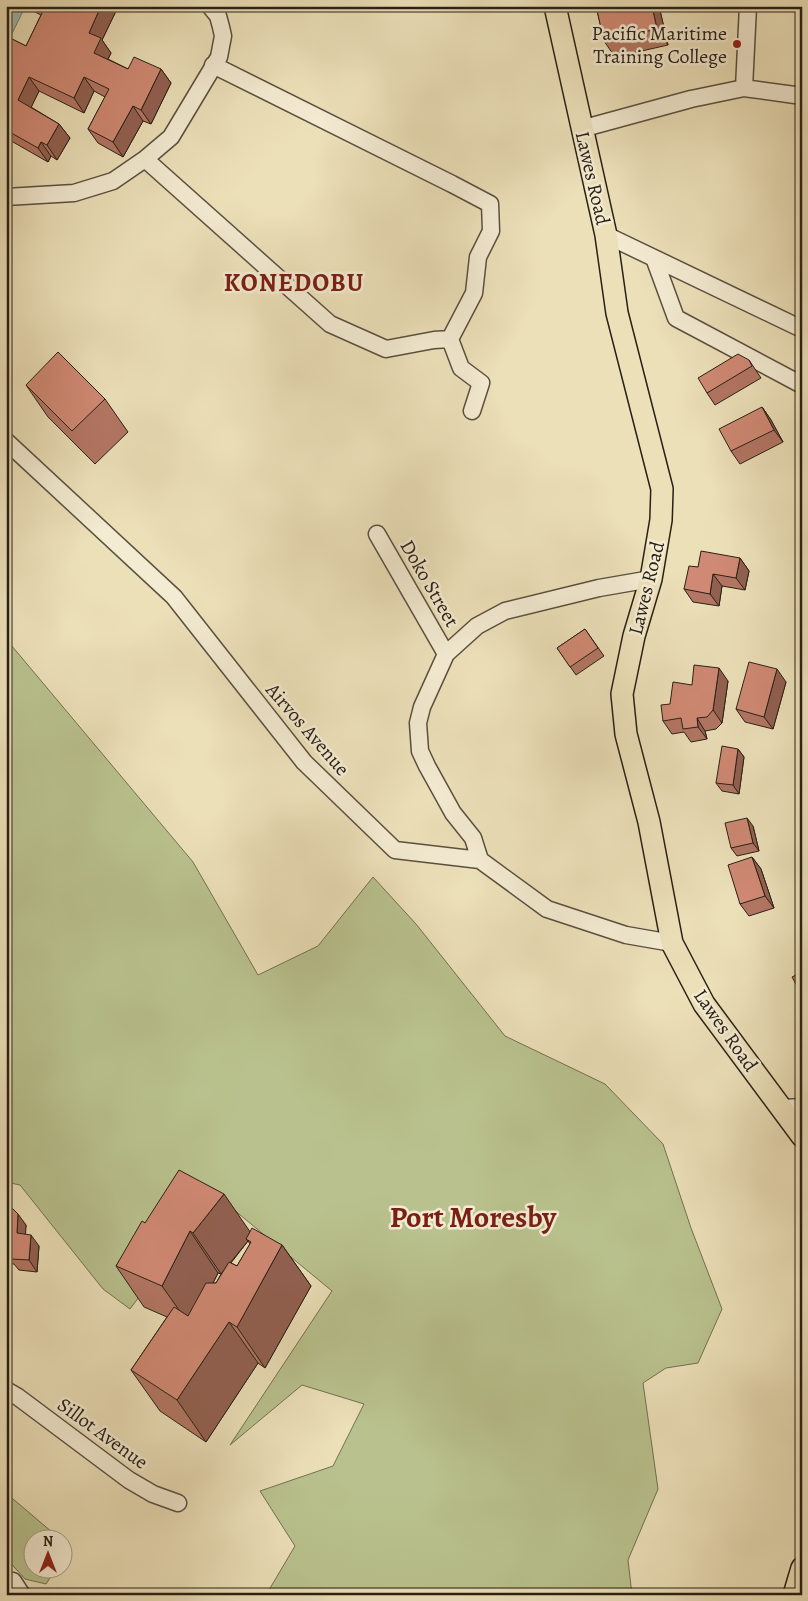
<svg xmlns="http://www.w3.org/2000/svg" width="808" height="1601" viewBox="0 0 808 1601" font-family="Alegreya,serif">
  <rect width="100%" height="100%" fill="#ece0b9"/>
  <filter id="stains"><feTurbulence type="fractalNoise" baseFrequency=".004" numOctaves="4"/><feColorMatrix values="0 0 0 0 .2 0 0 0 0 .09 0 0 0 0 .02 0 0 0 .5 -.17"/></filter>
  <radialGradient id="worn" r=".72"><stop offset=".6" stop-color="#630" stop-opacity="0"/><stop offset="1" stop-color="#630" stop-opacity=".3"/></radialGradient>
  <!-- green -->
  <path fill="#b9c28e" stroke="#717152" d="M6,639L193,862L258,975L318,946L373,877L416,924L505,1036L605,1084L663,1144L691,1228L722,1309L698,1363L666,1368L643,1383L658,1489L628,1560L632,1595H266L295,1546L260,1491L333,1466L364,1404L302,1385L230,1445L332,1291L216,1195L130,1309L103,1289L20,1185L6,1182Z
    M6,1493L59,1538H32V1568L56,1569L46,1584L25,1579L6,1558Z"/>
  <!-- water -->
  <path fill="#9cbbb8" stroke="#6e7d77" d="M6,6H18L24,9L6,46Z"/>
  <g fill="none" stroke-linecap="round" stroke-linejoin="round">
    <defs>
      <path id="minor" d="M213,65L452,184L490,204L491,231L478,257L474,293L450,339L461,368L481,383L472,411
        M744,88L748,6
        M581,129L691,99L744,88L802,96
        M145,159L330,324L386,349L434,340L450,339
        M6,197L74,193L113,181L145,159L171,137L219,57L223,36L221,27L218,16L210,6
        M606,235L802,329
        M654,258L676,318L802,385
        M6,441L174,597L304,762L395,850L480,860L547,909L626,935L672,943
        M377,534L446,654
        M480,860L473,838L453,813L427,766L420,751L418,723L422,707L446,654L477,626L505,611L599,588L651,579
        M782,1108L802,1107
        M6,1390L18,1397L129,1480L153,1494L178,1503
        M13,1581L22,1595"/>
      <path id="major" d="M555,6L606,235L617,313L662,489L661,520L651,579L634,636L622,694L626,734L649,822L672,943L704,1004L802,1136
        M794,1595L802,1568"/>
    </defs>
    <!-- minor casing -->
    <use href="#minor" stroke="#5a503f" stroke-width="19"/>
    <!-- major casing -->
    <use href="#major" stroke="#292016" stroke-width="24"/>
    <!-- minor -->
    <use href="#minor" stroke="#f3ebd2" stroke-width="16"/>
    <!-- major -->
    <use href="#major" stroke="#ece0b9" stroke-width="21"/>
  </g>
  <!-- wall -->
  <path fill="#b37664" stroke="#292016" fill-rule="evenodd" d="M23,6H115L117,9L102,40L111,53L108,59L128,69H161L171,83L151,124L143,121L123,157L98,143L88,129L105,97L94,91L84,113L39,91L31,107L59,124L70,138L57,160L51,156L48,162L6,138V36L26,46L41,15Z
    M596,6H659L668,45L615,57L604,41Z
    M749,360L761,378L715,405L707,393Z
    M26,385L105,399L128,432L95,464L48,417Z
    M762,407L771,420L783,442L740,464L731,451Z
    M740,558L749,571L745,590L722,586L719,606L693,602L684,589L698,567Z
    M585,629L604,656L576,675L557,648Z
    M728,681L722,723L716,729L705,731L707,739L691,742L684,732L672,734L663,721L670,704L692,685Z
    M786,682L773,729L745,722L736,709Z
    M738,749L744,757L739,794L722,791L716,783Z
    M753,826L759,851L737,856L731,848Z
    M752,857L761,869L774,908L749,916L740,904Z
    M6,1204L26,1225L25,1234L39,1246L37,1272L19,1270L14,1264L6,1263Z
    M145,1223L250,1232L282,1245L311,1286L265,1368L258,1363L206,1442L160,1411L131,1370L167,1317L144,1307L116,1266ZM248,1241L250,1244L237,1266L231,1263ZM218,1273L221,1274L216,1283H213Z"/>
  <!-- shaded-wall -->
  <path fill="#926051" stroke="#292016" d="M101,6H115L117,9L102,40L111,53L104,67L94,53L89,33Z
    M652,6H659L668,45L657,29Z
    M161,69L171,83L151,124L141,110Z
    M29,77L39,91L28,114L18,100Z
    M84,77L94,91L84,113L74,98Z
    M133,106L143,121L123,157L113,142Z
    M59,124L70,138L57,160L47,145Z
    M41,142L51,156L48,162L38,148Z
    M762,407L771,420L783,442L774,430Z
    M740,558L749,571L745,590L736,578Z
    M713,574L722,586L719,606L710,594Z
    M719,668L728,681L722,723L713,710Z
    M777,669L786,682L773,729L764,717Z
    M697,718L705,731L707,739L698,727Z
    M738,749L744,757L739,794L733,785Z
    M747,818L753,826L759,851L753,843Z
    M752,857L761,869L774,908L765,896Z
    M224,1194L253,1236L246,1239L248,1241L221,1274L193,1233Z
    M18,1214L26,1225L25,1245L17,1233Z
    M190,1231L218,1273L191,1327L162,1286Z
    M31,1235L39,1246L37,1272L29,1260Z
    M282,1245L311,1286L265,1368L237,1327Z
    M229,1322L258,1363L206,1442L177,1400Z"/>
  <!-- building -->
  <path fill="#d08974" stroke="#292016" d="M44,6H101L89,33L101,38L94,53L128,69L134,57L161,69L141,110L133,106L113,142L88,129L109,89L84,77L74,98L29,77L18,100L59,124L47,145L41,142L38,148L6,130V36L26,46L45,7Z
    M596,6H652L657,29L604,41Z
    M58,352L105,399L72,431L26,385Z
    M738,354L749,360L752,366L707,393L698,378Z
    M762,407L774,430L731,451L719,429Z
    M701,551L740,558L736,578L713,574L710,594L684,589L689,566L698,567Z
    M585,629L598,648L570,667L557,648Z
    M749,662L777,669L764,717L736,709Z
    M694,665L719,668L713,710L707,717L697,718L698,727L683,729L681,718L663,721L661,705L670,704L673,682L692,685Z
    M722,746L738,749L733,785L716,783Z
    M747,818L753,843L731,848L725,823Z
    M752,857L765,896L740,904L728,865Z
    M802,972V995L792,977Z
    M179,1170L224,1194L193,1233L190,1231L162,1286L116,1266L142,1221L145,1223Z
    M6,1204H8L18,1214L17,1233L31,1235L29,1260L11,1259V1253L6,1252Z
    M252,1228L282,1245L237,1327L229,1322L177,1400L131,1370L174,1307L188,1316L206,1283H216L229,1262L237,1266L251,1242L246,1239Z"/>
  <!-- markers -->
  <circle fill="#8f2418" stroke="#f3ebd2" stroke-width="2" cx="737" cy="44" r="5"/>
  <g text-anchor="middle" stroke-width="5" stroke-linejoin="round" paint-order="stroke">
    <!-- poi labels -->
    <g font-size="20" fill="#292016" stroke="#f3ebd2" text-anchor="end">
      <text x="727" y="40">Pacific Maritime<tspan x="727" dy="23">Training College</tspan></text>
    </g>
    <!-- street labels -->
    <g font-size="20" fill="#292016" stroke="#f3ebd2">
      <text transform="translate(593 178) rotate(77)" y="7">Lawes Road</text>
      <text transform="translate(430 583) rotate(60)" y="7">Doko Street</text>
      <text transform="translate(646 588) rotate(-76)" y="7">Lawes Road</text>
      <text transform="translate(308 729) rotate(49)" y="7">Airvos Avenue</text>
      <text transform="translate(726 1030) rotate(55)" y="7">Lawes Road</text>
      <text transform="translate(103 1433) rotate(36)" y="7">Sillot Avenue</text>
    </g>
    <!-- district labels -->
    <g font-size="25" font-weight="bold" letter-spacing="1" fill="#7a1f14" stroke="#f3ebd2">
      <text x="294" y="291">KONEDOBU</text>
    </g>
    <!-- town labels -->
    <g font-size="30" font-weight="bold" fill="#7a1f14" stroke="#f3ebd2">
      <text x="473" y="1227">Port Moresby</text>
    </g>
  </g>
  <!-- margin -->
  <rect width="808" height="1601" fill="none" stroke="#ece0b9" stroke-width="25"/>
  <rect x="8" y="8" width="793" height="1586" fill="none" stroke="#292016" stroke-width="2.5"/>
  <rect x="12" y="12" width="783" height="1576" fill="none" stroke="#292016"/>
  <!-- north arrow -->
  <g transform="translate(48 1554)"><circle r="24" fill="#f3ebd2" stroke="#a29a87"/>
  <path d="M0-4L9 19L0 12L-9 19Z" fill="#8f2418"/>
  <text y="-8" font-size="14" font-weight="bold" text-anchor="middle" fill="#292016">N</text>
  </g>
  <rect width="100%" height="100%" filter="url(#stains)"/>
  <rect width="100%" height="100%" fill="url(#worn)"/>
</svg>
